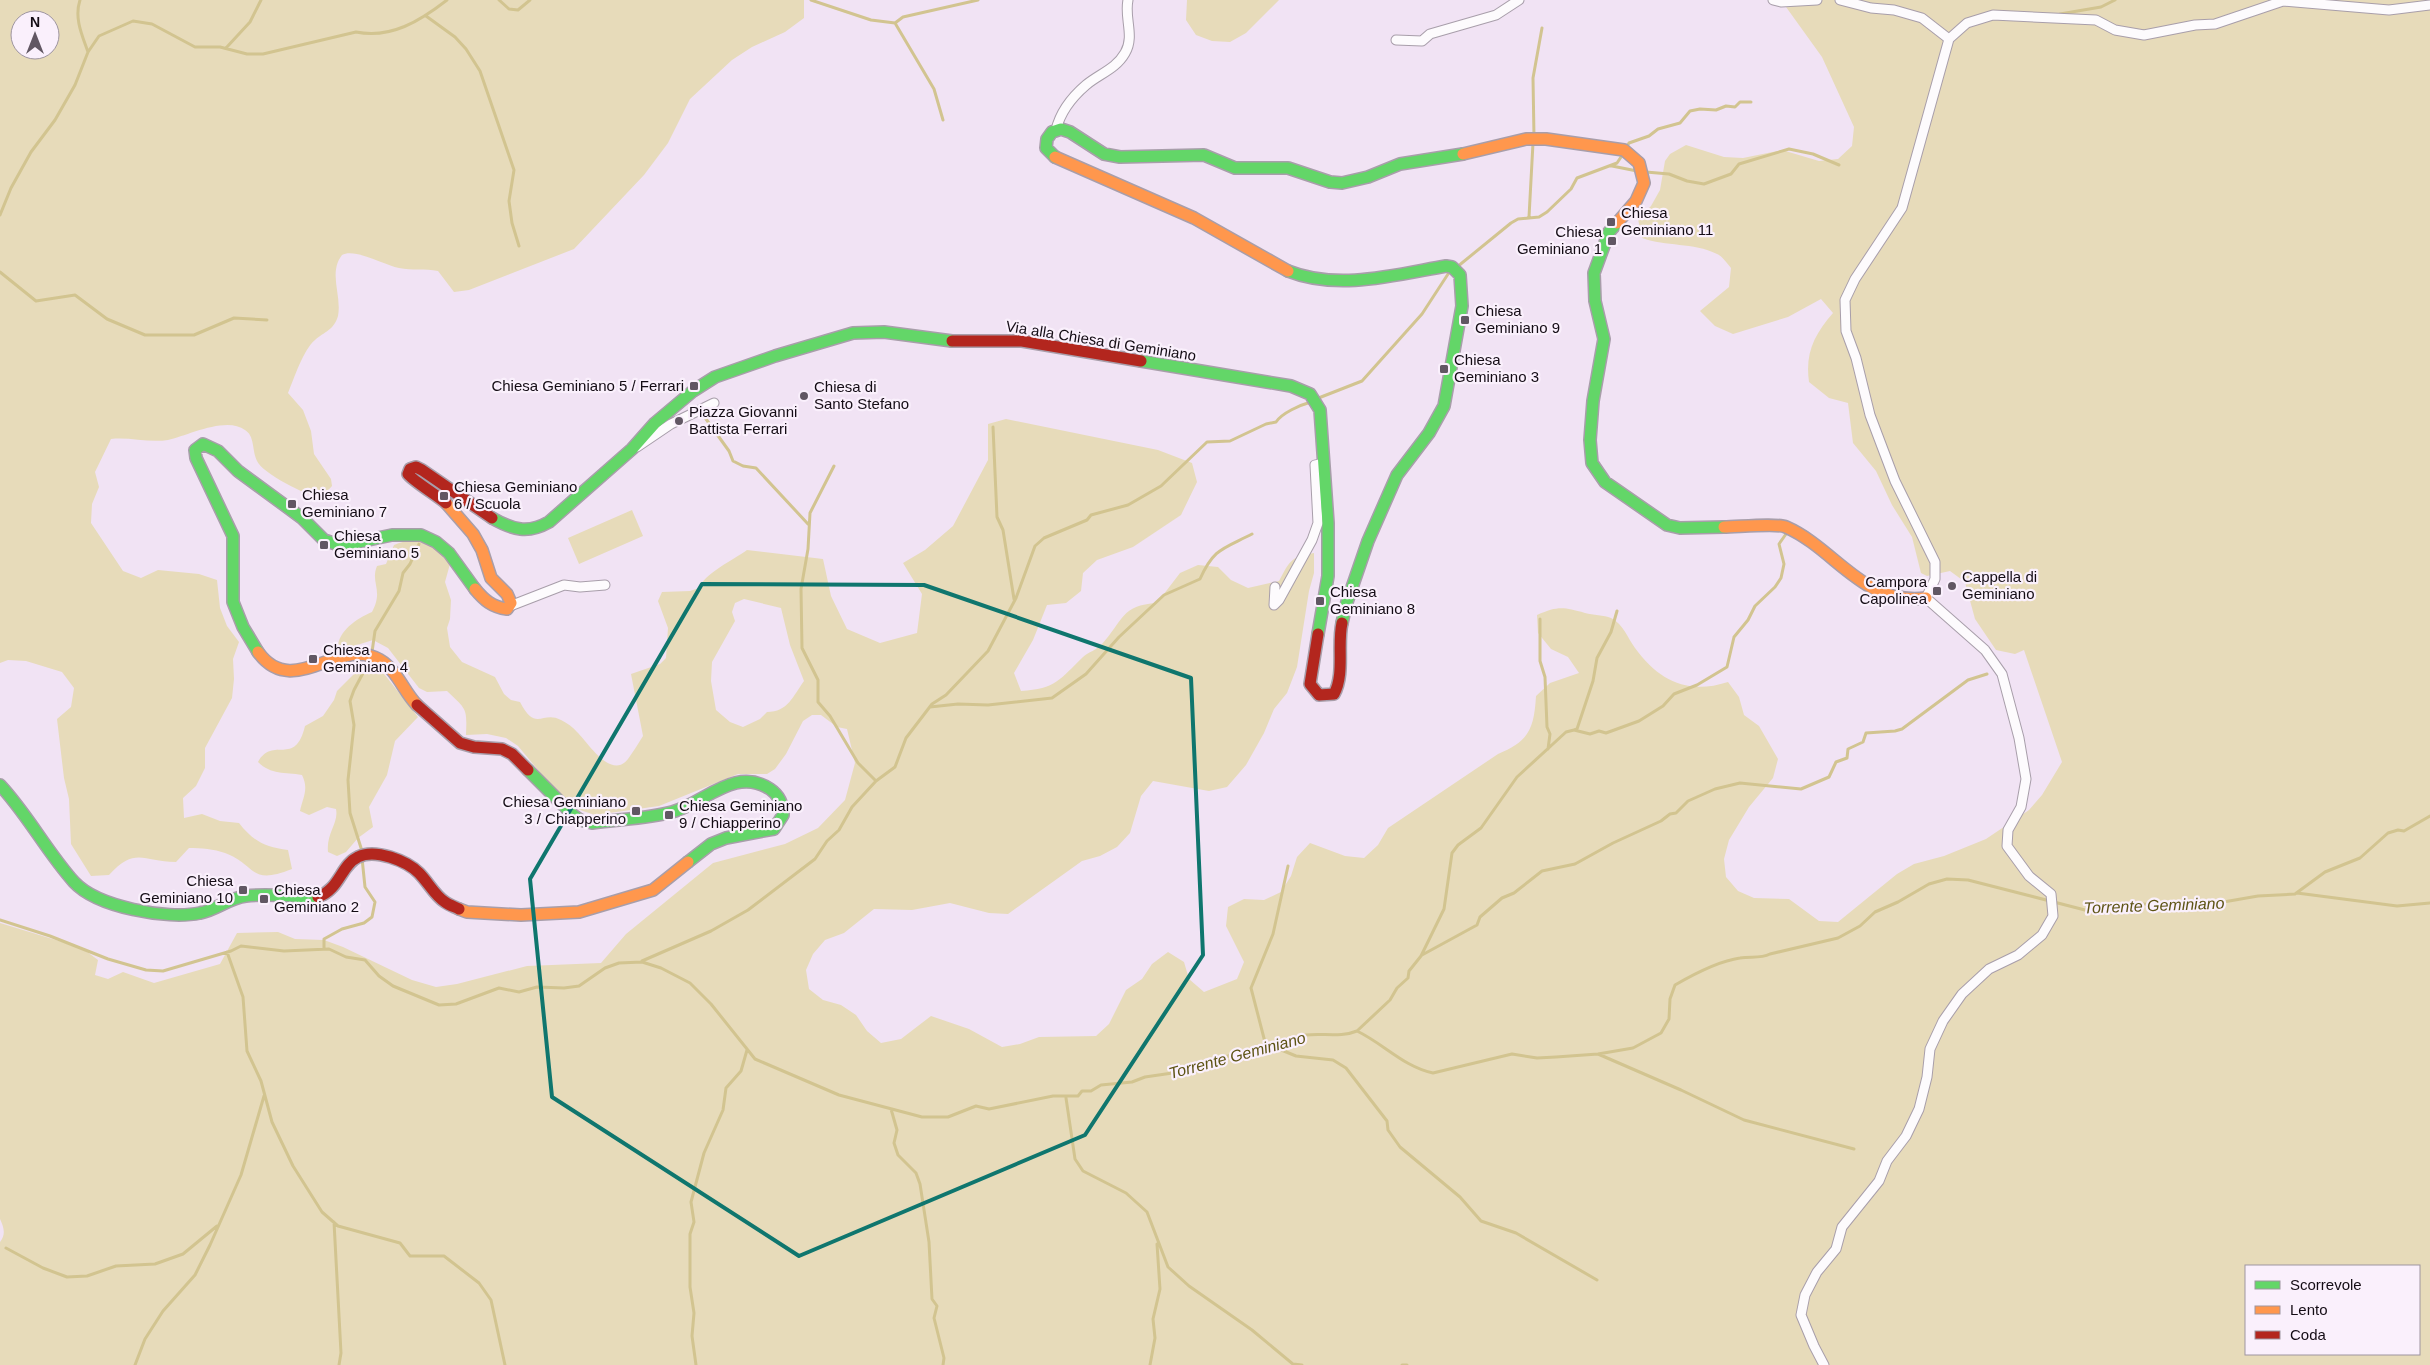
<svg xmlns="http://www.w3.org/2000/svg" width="2430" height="1365" viewBox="0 0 2430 1365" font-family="Helvetica,sans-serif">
  <rect width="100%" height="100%" fill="#f1e3f4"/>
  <!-- green -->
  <path fill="#e7dbba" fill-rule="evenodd" d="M0,0H804V18L785,32L752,47L732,60L690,99L668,143L644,175L574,249L469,290L454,292L438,271C425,268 412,271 399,268C384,265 355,248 342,255C328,273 342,295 338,316C334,330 324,332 315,340C303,350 294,379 288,393L303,410L311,431L314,454L331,479L332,486L321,498C307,496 262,473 257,461C252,451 255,436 245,430C226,416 187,436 168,440C149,443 130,437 111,439L95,472L99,487L92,504L91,523L123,571L141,578L158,570L199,574L217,580L220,608L227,626L239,642L233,659L234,679L232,698L205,748V768L196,786L183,798L184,818L202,814L220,821L239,823C253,841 265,847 288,850L292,869C249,886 257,865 225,853C214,849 201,848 189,848L176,862C143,862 136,846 109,875L91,876L71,844L69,799L64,778L57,719L71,707L74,688L62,672L26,661L8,660L0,663ZM20,20H50V50H20Z
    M1187,0H1279L1246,33L1230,42L1212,41L1196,35L1186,20Z
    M1781,0H2430V1365H0V1242C6,1234 4,1228 0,1219V923L82,948L98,960L95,975L108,979L123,972L154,983L220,964L237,933L278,932L295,939L324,940L343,947L412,980L436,987L457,984L527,966L601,963L626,934L713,863L785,844L818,828L845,800L855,763L847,729L837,727L821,715H812L803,721L786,754L775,769L767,774H738L659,806L595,815L577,809L548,782L518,746L506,738L487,734L466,735C467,708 467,710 447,691L427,692L419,688L388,648L373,640L338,651C336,632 356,619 372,612C384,590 370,583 377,566L386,564L394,545C416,535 437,545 450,564L445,582L451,600L450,619L447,628L450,647L462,662L495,677L504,694L511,700L520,702C536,733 542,710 561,720C567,723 573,727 577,732C587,741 611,781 628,759C633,752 638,744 643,736L631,674L660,664L666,658L668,628L658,601L662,592L690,591L699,588C704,574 733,560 747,550L823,559L831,596L847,629L880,643L917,633L922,594L903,563L925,550L953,526L988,460V424L1006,419L1158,450L1192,463L1197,482L1181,515L1133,547L1097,560L1083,573L1081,591L1066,603L1047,605L1033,640L1014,673L1021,691C1056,689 1060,679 1083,657C1088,652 1097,650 1102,644C1123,621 1121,605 1157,603L1180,573L1198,565L1218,567L1231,580L1248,588L1279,581C1290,560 1291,557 1314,553V573L1309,591L1297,667L1287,693L1274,709L1264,733L1246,765L1227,787L1209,791L1153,781L1141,796L1130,833L1117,847L1100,856L1082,861L1008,914L989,913L950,903L912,910L874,909L844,933L825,940L813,954L806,970L809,989L823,1000L841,1005L856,1015L867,1031L881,1043L901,1039L931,1016L969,1029L1002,1047L1020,1044L1039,1037L1096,1036L1109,1024L1126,990L1142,979L1152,964L1168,952L1184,962L1189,979L1204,992L1237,979L1244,962L1226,926L1228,907L1244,899L1264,900L1281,892L1291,876L1297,857L1310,843L1345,856L1364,858L1378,845L1388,828L1498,754C1529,741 1534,729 1536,696L1550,683L1579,673L1568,657L1551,649L1538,633L1537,615C1558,606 1563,607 1585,613C1593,615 1604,615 1611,618C1624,625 1627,637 1635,648C1659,681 1688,695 1728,682L1739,697L1744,715L1759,726L1778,759L1773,778L1749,807L1729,840L1724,859L1726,877L1738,891L1754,898L1789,899L1819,921L1838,922L1897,874L1914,864L1944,856L1986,839L2029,810L2042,795L2062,762L2024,650L2015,654L1996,650L1975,619L1965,582L1950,571L1927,576L1921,573L1912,537L1892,505L1876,471L1853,443L1848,403L1829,398L1809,382C1805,353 1814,335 1833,313L1821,299L1788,317L1733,334L1715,326L1700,311L1729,287L1731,268C1727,263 1722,256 1717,254C1693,242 1666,247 1642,238L1638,219L1651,206L1660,190L1665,161L1670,154L1686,145L1724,157L1743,158L1782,150L1819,161L1838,159L1852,146L1854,127L1822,57ZM744,599L781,608L790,645L804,681C793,696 788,712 767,712L760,719L743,727L730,722L716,710L711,681L712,662L735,621L732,612L735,603ZM2246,1266H2419V1354H2246Z
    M632,510L643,536L579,564L568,538Z
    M364,664H374L381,670L418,717L395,741L387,775L369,807L373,827L358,838L346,852L337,856L328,852C326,833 339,823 336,809L327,807L309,815L300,811C303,797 309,789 302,775C285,772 271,775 258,762C273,735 295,768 305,726L323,716L334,700L337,691Z"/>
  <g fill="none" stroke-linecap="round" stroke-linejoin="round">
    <!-- stream -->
    <path stroke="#d2c490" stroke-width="3" d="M80,0C74,18 82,35 88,52
      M499,0L509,9L518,10L530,0
      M811,0L871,20L895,23L903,17L978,0
      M2060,14L2101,7L2115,0
      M426,16L455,37L466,49L480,71L514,170L509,201L512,223L519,246
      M895,23L934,89L943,120
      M226,48L250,22L261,0
      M1534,137L1533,78L1542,28
      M1626,148L1629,143L1649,136L1658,129L1680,123L1690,111L1700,109L1716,110L1726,106L1735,107L1740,102H1751
      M1612,166L1637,171
      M1646,172L1669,174L1687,181L1704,184L1731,174L1739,164L1789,149L1813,154L1839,165
      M0,215L11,188L31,152L55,120L75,85L88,52L99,36L133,21L152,24L195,47H220L247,54H263L356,32C391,39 420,21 447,0
      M1529,217L1533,143
      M1457,267L1511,223L1518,219L1539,217L1547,212L1571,189L1577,178L1617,163L1623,154
      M0,272L36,301L75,295L107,319L145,335H194L234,318L267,320
      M1316,399L1362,381L1422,314L1450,271
      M706,419L729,451L733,461L743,466L756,468L808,524
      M993,427L997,517L1003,530L1014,599
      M834,466L810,513L808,549L801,589L802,648L818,680V702L830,716L858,763L876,781
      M1540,619V661L1545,677L1547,727L1550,734L1548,749
      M372,652L375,631L399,591L403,573L410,564L419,544
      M930,707L958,704L988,705L1052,698L1086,674L1119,637L1164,595L1200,579C1214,548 1223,549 1252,534
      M1574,730L1577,729L1593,681L1597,658L1611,632L1617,611
      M362,851L350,813L348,780L354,725L350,701L354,690L371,658
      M2297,893L2397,906L2430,903
      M0,920L50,936L108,959L146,970L163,971L231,951L241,946L284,951L329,949L346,957L365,960L379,976L393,986L439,1005L456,1004L499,988L519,992L537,987L564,988L579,986L605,968L619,963L642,962L661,968L690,983L711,1004L755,1059L839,1095L922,1117H948L976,1106L989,1109L1053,1096H1078L1082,1091H1091L1101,1085L1132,1082L1145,1077L1193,1070L1225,1057L1258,1047H1277L1284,1041H1289C1307,1028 1336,1040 1357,1031C1384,1044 1404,1067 1433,1073L1512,1054L1537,1058L1556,1057L1598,1054L1633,1048L1661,1033L1669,1019L1670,999L1675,985C1694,974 1718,961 1740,958C1751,956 1760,959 1770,954L1838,938L1860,926L1875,912L1898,902L1929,884L1947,879L1968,880L2085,910L2102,909L2125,903L2181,906L2193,902L2212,904L2258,896L2295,894L2325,872L2360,858L2388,833L2398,830L2404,831L2430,816
      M324,949V939L342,929L364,923L372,917L375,902L365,887L362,858
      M227,952L243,997L247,1051L261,1081L272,1122L293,1166L322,1212L338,1226L400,1243L410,1256H444L479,1283L491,1300L505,1365
      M1422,955L1477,925L1480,917L1502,898L1514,893L1542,871L1575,864L1613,843L1661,821L1670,814L1676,813L1688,801L1715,789L1740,783L1801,789L1829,777L1836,762L1847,758L1848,749L1863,742L1866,733L1895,731L1902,729L1968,680L1987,674
      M642,961L711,931L748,910L815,859L827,841L839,830L852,807L876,781L895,767L906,738L932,704L946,695L988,651L1016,598L1035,546L1044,538L1087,520L1091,515L1128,505L1161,486L1207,442L1230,441L1266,424L1276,422C1282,413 1300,405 1311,402
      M1357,1031L1390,1000L1397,988L1408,978L1409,971L1421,956L1444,909L1452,853L1458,845L1481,828L1517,777L1566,732L1574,730L1590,734L1599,731L1606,733L1639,721L1663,706L1674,694L1697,685L1727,667L1734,637L1748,620L1755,606L1775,587L1781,578L1784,564L1779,544L1786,534
      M1266,1046L1251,988L1273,934L1288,866
      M1274,1047L1296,1056L1333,1060L1346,1068L1387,1121L1388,1130L1400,1147L1460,1197L1481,1221L1516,1233L1597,1280
      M1598,1054L1681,1090L1744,1120L1854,1149
      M1066,1098L1075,1159L1083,1171L1126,1193L1147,1212L1168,1267L1189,1286L1252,1330L1294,1365
      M891,1109L897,1130L894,1143L898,1155L916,1173L920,1184L929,1242L932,1299L937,1306L934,1318L944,1358L943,1365
      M334,1222L341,1353L339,1365
      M6,1248L43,1268L67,1277L87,1276L116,1266L155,1264L183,1254L217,1226
      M1293,1364L1302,1365
      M135,1365L145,1339L163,1311L195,1275L210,1245L241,1175L264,1096
      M696,1365L692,1336L694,1313L690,1287V1234L694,1222L691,1202L704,1153L723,1110L726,1088L741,1071L747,1050
      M1150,1365L1155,1338L1153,1319L1160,1289L1157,1244
      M1402,1365H1407"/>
    <defs>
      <path id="street" d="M1773,0L1781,2L1817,0
        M1840,0L1871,8L1894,10L1922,18L1949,39
        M1396,40L1422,41L1430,34L1496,15L1519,0
        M1056,130C1060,113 1072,97 1086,85C1099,74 1116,69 1125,53C1135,36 1124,18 1128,0
        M637,447L671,424L714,403
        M1274,605L1279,600L1312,540L1318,523L1315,465L1324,463
        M1274,605L1275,587
        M510,606L564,585L580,587L605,585
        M1824,1365L1814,1346L1801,1315L1805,1295L1817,1272L1836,1249L1842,1227L1879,1181L1887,1161L1906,1136L1919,1109L1927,1077L1930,1049L1943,1021L1962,994L1989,969L2018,955L2042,935L2053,916L2051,894L2029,876L2007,846L2008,830L2021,807L2026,779L2019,738L2002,674L1985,650L1926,598L1935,579V562L1895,481L1870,415L1856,358L1846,331L1845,300L1855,279L1902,208L1949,39L1967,23L1993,15L2096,20L2115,30L2144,35L2195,25L2215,24L2283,1L2389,10L2430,5"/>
      <path id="fast" d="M1055,157L1046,148L1047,139L1052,132L1061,129L1070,132L1104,154L1120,157L1204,155L1235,168H1288L1330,182L1342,183L1368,177L1400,164L1463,154
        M1617,223L1609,232L1594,273L1595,301L1604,339L1593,401L1590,440L1592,463L1605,482L1667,525L1680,528L1724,527
        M1288,271C1338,291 1395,275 1446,266L1452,267L1460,275L1462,306L1444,406L1429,433L1397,475L1368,541L1346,605L1342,623
        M1141,361L1291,386L1310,394L1320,410L1328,523V576L1318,634
        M492,518C513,530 528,534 549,522L632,449L655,423L693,391L715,377L775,356L853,333L884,332L952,341
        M258,652L243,627L233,602V536L196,458L195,450L203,444L218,451L238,471L302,518L324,540L336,544H349L392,535H421L436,542L449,553L475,589
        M528,770L573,815L580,820L592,823C618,819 646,819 672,812C705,803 735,766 770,789C779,795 783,804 783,815L774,829L726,838L711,844L688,862
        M0,785C28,815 47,852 74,882C97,907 167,920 200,913C216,910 229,898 246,896C269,893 295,897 318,897"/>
      <path id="slow" d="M1463,154L1526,139H1546L1624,150L1639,163L1644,183L1636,201L1617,223
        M1055,157L1194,218L1288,271
        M446,503L473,534L482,550L491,578L507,594L511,603L507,609C492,607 484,600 475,589
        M1724,527C1737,527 1777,523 1786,527C1836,549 1863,606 1926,598
        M258,652C293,701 340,635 380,660C397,670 404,692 417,705
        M459,909L467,912L521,915L579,912L653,890L688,862"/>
      <path id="jam" d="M952,341H1022L1141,361
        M446,503C438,496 412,480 408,474L410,469L416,467L422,470L492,518
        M1318,634L1310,684L1319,695L1334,694C1345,674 1337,645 1342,623
        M417,705L460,743L474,747L502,749L512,754L528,770
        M318,897C340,889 341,865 358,857C375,848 407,861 419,873C428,882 435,896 445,902C449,905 455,907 459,909"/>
    </defs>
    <!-- street casing -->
    <use href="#street" stroke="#a89eaa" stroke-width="11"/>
    <!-- fast casing -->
    <use href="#fast" stroke="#a89eaa" stroke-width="14"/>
    <!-- slow casing -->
    <use href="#slow" stroke="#a89eaa" stroke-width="14"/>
    <!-- jam casing -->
    <use href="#jam" stroke="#a89eaa" stroke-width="14"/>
    <!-- street -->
    <use href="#street" stroke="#fdfbfd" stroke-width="9"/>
    <!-- fast -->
    <use href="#fast" stroke="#63d668" stroke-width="11"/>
    <!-- slow -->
    <use href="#slow" stroke="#ff974d" stroke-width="11"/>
    <!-- jam -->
    <use href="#jam" stroke="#b3261e" stroke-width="11"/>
  </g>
  <!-- marked area -->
  <path fill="none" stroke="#0f766e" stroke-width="4" stroke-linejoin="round" d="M702,584L924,585L1191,678L1203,955L1085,1135L799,1256L552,1097L530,879Z"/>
  <!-- markers -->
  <g fill="#615763" stroke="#faf0fc" stroke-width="2">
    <rect x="1606" y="217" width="10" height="10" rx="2.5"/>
    <rect x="1607" y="236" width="10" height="10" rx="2.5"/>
    <rect x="1460" y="315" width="10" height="10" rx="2.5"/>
    <rect x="1439" y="364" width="10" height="10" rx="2.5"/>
    <rect x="689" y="381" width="10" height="10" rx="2.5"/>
    <circle cx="804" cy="396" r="5"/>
    <circle cx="679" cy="421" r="5"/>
    <rect x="439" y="491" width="10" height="10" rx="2.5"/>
    <rect x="287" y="499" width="10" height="10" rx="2.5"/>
    <rect x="319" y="540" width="10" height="10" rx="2.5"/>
    <circle cx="1952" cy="586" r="5"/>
    <rect x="1932" y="586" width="10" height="10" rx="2.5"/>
    <rect x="1315" y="596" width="10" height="10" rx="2.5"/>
    <rect x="308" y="654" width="10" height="10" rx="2.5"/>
    <rect x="631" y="806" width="10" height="10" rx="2.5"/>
    <rect x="664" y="810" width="10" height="10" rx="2.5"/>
    <rect x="238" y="885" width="10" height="10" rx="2.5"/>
    <rect x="259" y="894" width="10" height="10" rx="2.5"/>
  </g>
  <g text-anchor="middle" stroke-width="4.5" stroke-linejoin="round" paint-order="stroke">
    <!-- poi labels -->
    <g font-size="15" fill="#140c15" stroke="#faf0fc" text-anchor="start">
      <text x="1621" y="218">Chiesa<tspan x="1621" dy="17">Geminiano 11</tspan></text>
      <text x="1602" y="237" text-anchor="end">Chiesa<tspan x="1602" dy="17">Geminiano 1</tspan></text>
      <text x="1475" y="316">Chiesa<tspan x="1475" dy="17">Geminiano 9</tspan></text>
      <text x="1454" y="365">Chiesa<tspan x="1454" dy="17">Geminiano 3</tspan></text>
      <text x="684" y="391" text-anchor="end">Chiesa Geminiano 5 / Ferrari</text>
      <text x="814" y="392">Chiesa di<tspan x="814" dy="17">Santo Stefano</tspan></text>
      <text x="689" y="417">Piazza Giovanni<tspan x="689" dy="17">Battista Ferrari</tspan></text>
      <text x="454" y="492">Chiesa Geminiano<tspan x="454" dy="17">6 / Scuola</tspan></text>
      <text x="302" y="500">Chiesa<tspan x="302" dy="17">Geminiano 7</tspan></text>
      <text x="334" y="541">Chiesa<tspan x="334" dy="17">Geminiano 5</tspan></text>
      <text x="1962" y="582">Cappella di<tspan x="1962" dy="17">Geminiano</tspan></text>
      <text x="1927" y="587" text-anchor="end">Campora<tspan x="1927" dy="17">Capolinea</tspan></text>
      <text x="1330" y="597">Chiesa<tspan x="1330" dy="17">Geminiano 8</tspan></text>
      <text x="323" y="655">Chiesa<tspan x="323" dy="17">Geminiano 4</tspan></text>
      <text x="626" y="807" text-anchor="end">Chiesa Geminiano<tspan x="626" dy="17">3 / Chiapperino</tspan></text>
      <text x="679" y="811">Chiesa Geminiano<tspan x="679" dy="17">9 / Chiapperino</tspan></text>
      <text x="233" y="886" text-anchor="end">Chiesa<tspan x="233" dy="17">Geminiano 10</tspan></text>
      <text x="274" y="895">Chiesa<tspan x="274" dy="17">Geminiano 2</tspan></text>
    </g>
    <!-- street labels -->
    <g font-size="15" fill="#140c15" stroke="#faf0fc">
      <text transform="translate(1101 341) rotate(9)" y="5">Via alla Chiesa di Geminiano</text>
    </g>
    <!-- water labels -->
    <g font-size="16" font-style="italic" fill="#5d5314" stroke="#faf0fc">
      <text transform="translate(2154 905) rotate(-2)" y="6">Torrente Geminiano</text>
      <text transform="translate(1237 1055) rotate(-15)" y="6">Torrente Geminiano</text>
    </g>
  </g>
  <!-- legend -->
  <rect x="2245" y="1265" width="175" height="90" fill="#faf0fc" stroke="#9e95a0"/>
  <rect x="2255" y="1281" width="25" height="8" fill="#63d668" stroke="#9e95a0"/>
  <text x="2290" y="1290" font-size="15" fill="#140c15">Scorrevole</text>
  <rect x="2255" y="1306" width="25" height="8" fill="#ff974d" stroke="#9e95a0"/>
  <text x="2290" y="1315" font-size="15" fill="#140c15">Lento</text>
  <rect x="2255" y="1331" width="25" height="8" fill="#b3261e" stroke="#9e95a0"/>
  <text x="2290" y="1340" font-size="15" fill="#140c15">Coda</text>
  <!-- north arrow -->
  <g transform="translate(35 35)"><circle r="24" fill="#faf0fc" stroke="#9e95a0"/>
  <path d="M0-4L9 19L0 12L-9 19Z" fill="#615763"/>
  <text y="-8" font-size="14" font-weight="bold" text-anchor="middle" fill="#140c15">N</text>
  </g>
</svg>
